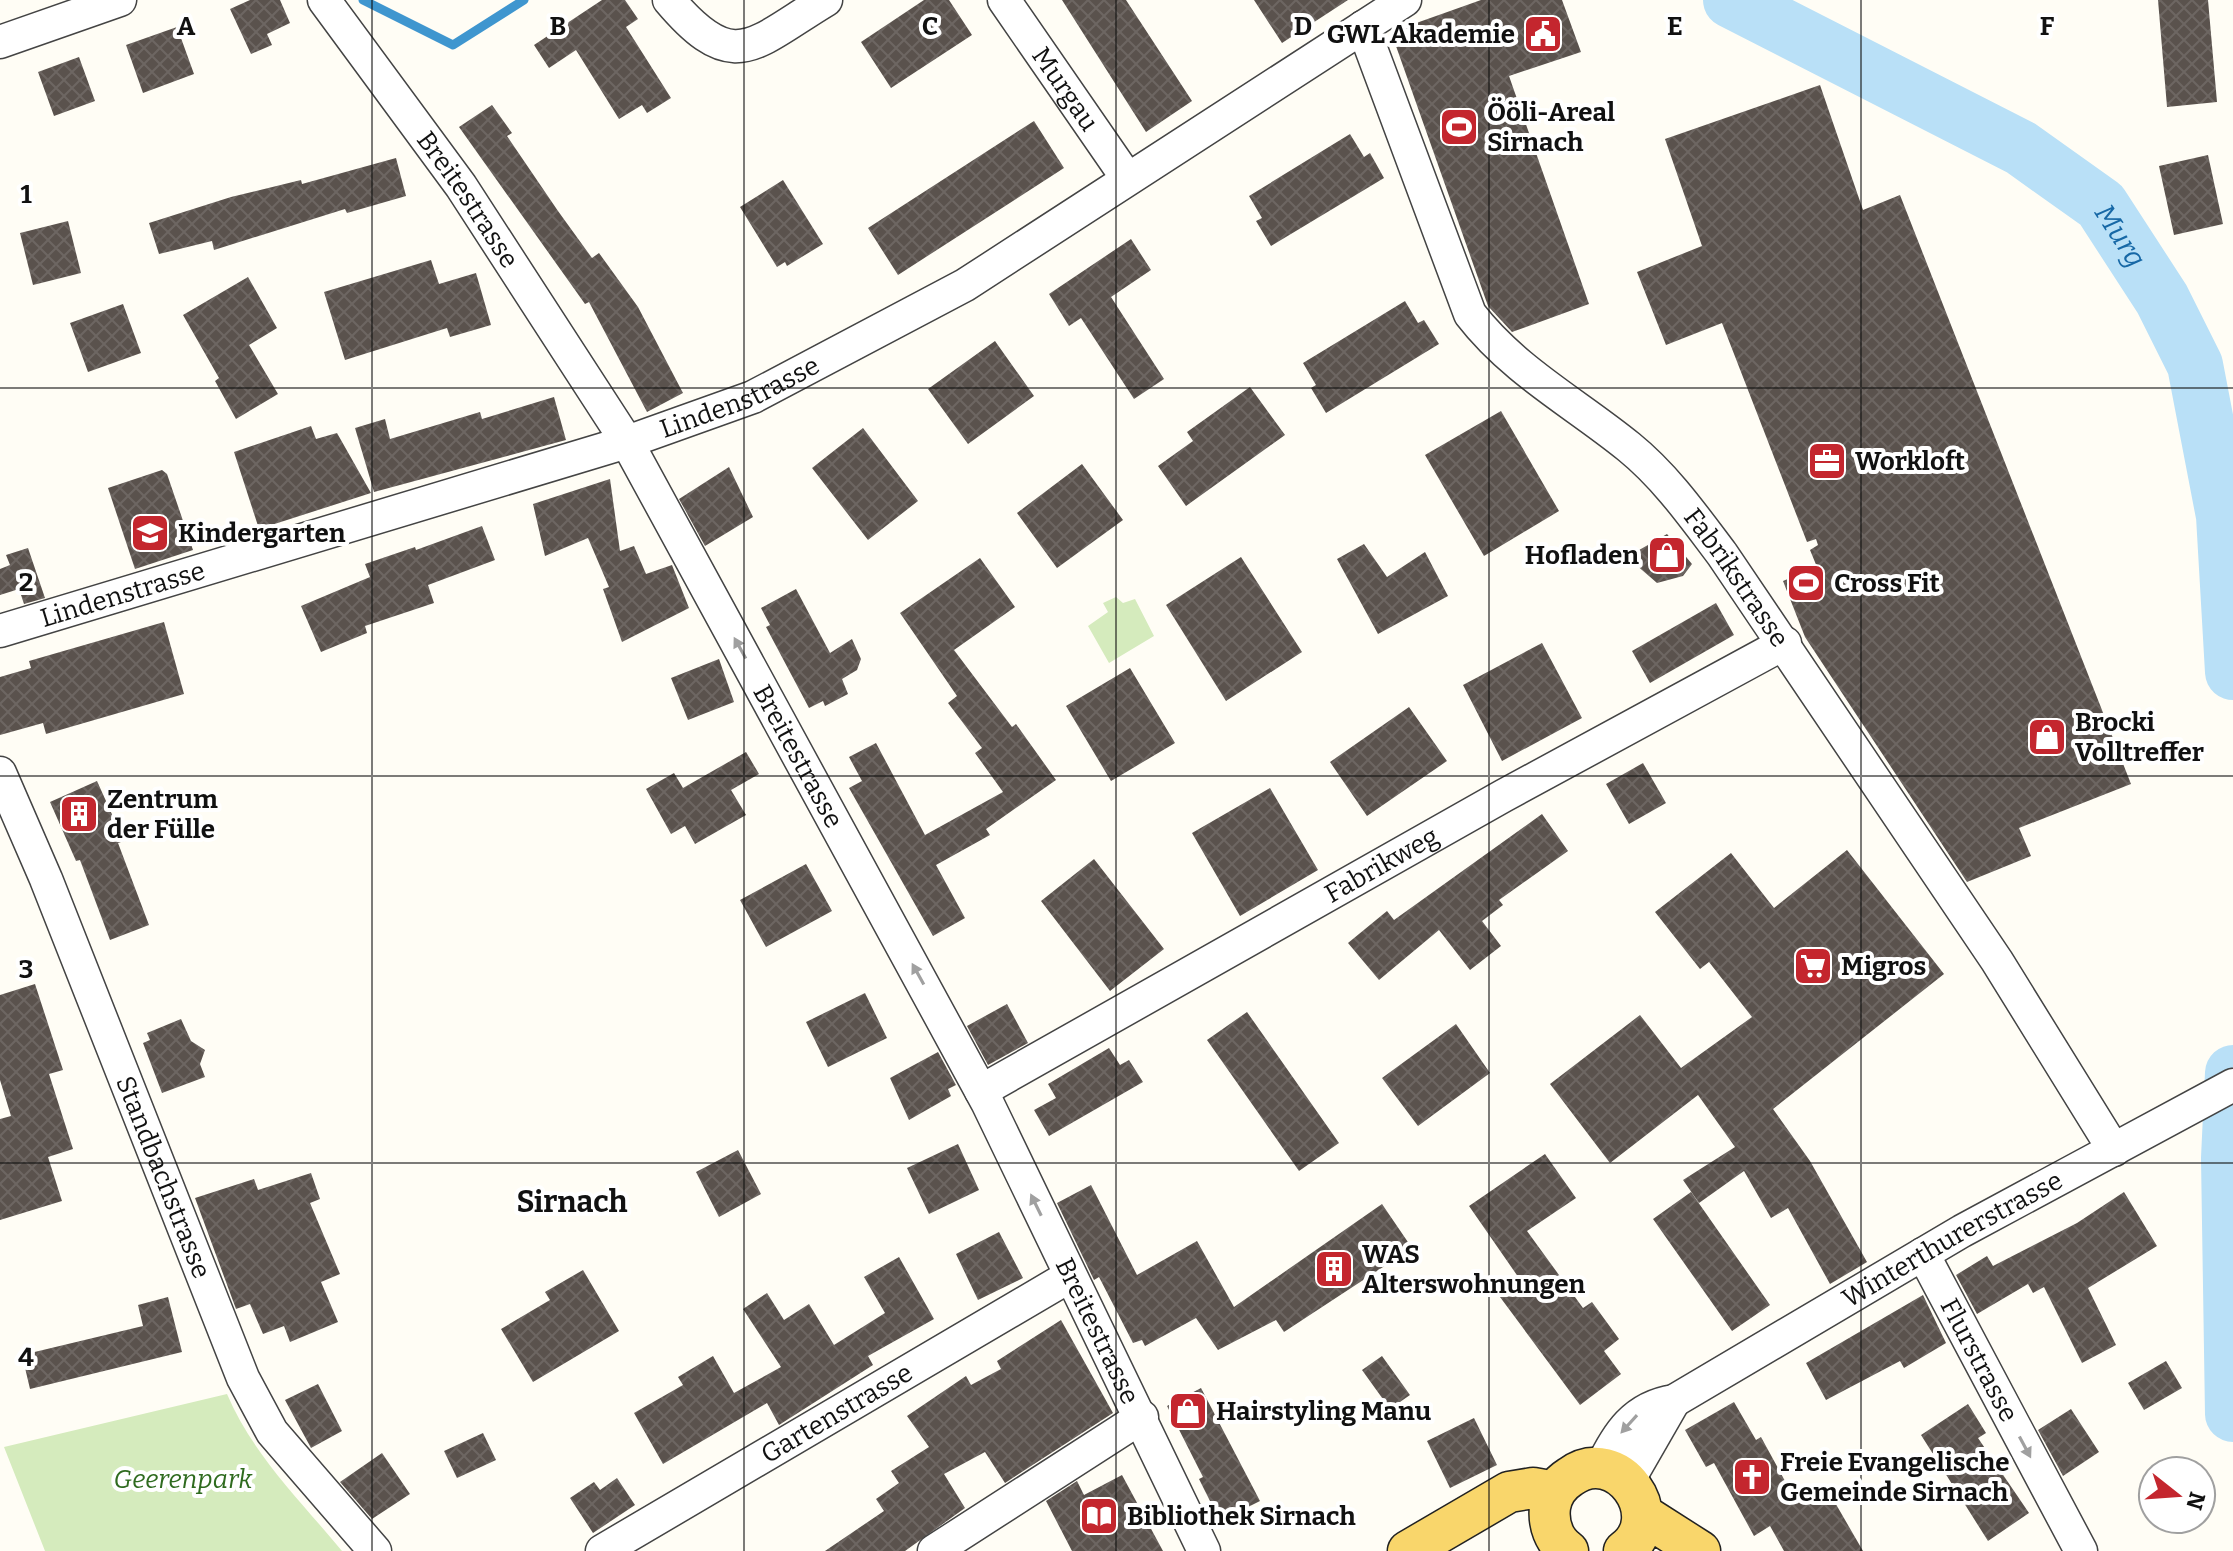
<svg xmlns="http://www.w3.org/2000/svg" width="2233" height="1551" viewBox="0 0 2233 1551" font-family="Bitter,serif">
  <defs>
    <pattern id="building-cross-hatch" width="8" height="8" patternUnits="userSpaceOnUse" patternTransform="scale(2)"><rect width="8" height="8" fill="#5a524d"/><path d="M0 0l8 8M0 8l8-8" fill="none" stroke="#6d6662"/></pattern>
  </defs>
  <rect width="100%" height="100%" fill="#fffdf5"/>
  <!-- grass -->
  <path fill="#d5ebbd" d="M1116,597L1123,603L1135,599L1154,636L1109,663L1088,626L1108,612L1103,603Z
    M227,1394C253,1455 300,1500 342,1551H45L4,1447Z"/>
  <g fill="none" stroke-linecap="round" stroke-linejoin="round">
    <!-- stream -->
    <path stroke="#3f96cf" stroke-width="9" d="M363,0L453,45L524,0"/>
    <!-- river -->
    <g stroke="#b9e0f7" stroke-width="56">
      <path id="s1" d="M1731,0L2021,148L2101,205L2162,299L2195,365L2224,516L2233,672"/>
      <path d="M2233,1073L2229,1158L2233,1414"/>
    </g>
  </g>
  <!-- building -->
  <path fill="url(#building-cross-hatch)" d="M250,0H280L290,23L267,34L272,45L251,54L230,9Z
    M602,0H625L638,19L626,27L671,98L647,113L642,105L619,119L576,50L549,68L534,45Z
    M924,0H949L972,35L891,88L861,42Z
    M1062,0H1126L1192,101L1146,132Z
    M1254,0H1348L1282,43Z
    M1481,0H1562L1581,52L1509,76L1589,304L1512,332L1488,306L1391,32Z
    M2158,0H2208L2217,102L2167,107Z
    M177,27L194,74L143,93L126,45Z
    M79,57L95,101L54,116L38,72Z
    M1820,85L1863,210L1900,195L2131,784L2019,828L2031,856L1967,882L1805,637L1783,581L1817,567L1810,550L1818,545L1816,539L1807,542L1722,323L1666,345L1637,272L1702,246L1665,139Z
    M492,105L512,133L507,136L558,211L592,258L599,253L638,307L683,393L647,412L589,302L585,304L459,127Z
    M1034,121L1064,168L898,275L868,228Z
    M1350,134L1364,157L1370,153L1384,178L1271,246L1256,221L1262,218L1249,196Z
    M2208,155L2223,224L2174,235L2159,166Z
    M396,158L406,196L347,213L345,209L214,250L212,241L159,254L149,223L231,197L301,180L302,184Z
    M783,180L823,244L787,266L785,262L777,267L740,207Z
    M68,221L81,273L33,285L20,233Z
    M1131,239L1151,270L1111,297L1164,379L1134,399L1081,318L1069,326L1049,294Z
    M431,260L439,284L476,273L491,325L450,337L447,328L345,360L324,292Z
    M248,277L277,328L249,345L278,394L236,419L215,381L219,378L183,315Z
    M1405,301L1418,323L1424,320L1439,344L1326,413L1311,388L1316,385L1303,363Z
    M123,304L141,353L88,372L70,323Z
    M995,341L1034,396L968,444L928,389Z
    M1250,387L1285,435L1186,506L1158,466L1193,441L1187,432Z
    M554,397L566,440L374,492L355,428L385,419L390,439L480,412L482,419Z
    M1501,411L1559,511L1484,556L1425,455Z
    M311,426L316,439L337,433L371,493L259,529L234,452Z
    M863,428L918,501L868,540L812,468Z
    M1082,464L1123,520L1057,568L1017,513Z
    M729,467L753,517L705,546L679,499Z
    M162,470L167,474L193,550L135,569L108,488Z
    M610,479L620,551L634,546L646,574L672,565L689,608L622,642L603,589L609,587L588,538L545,556L533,504Z
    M482,526L495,560L428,585L434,603L365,626L367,633L321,652L301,606L370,577L365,564L415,547L416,550Z
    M1667,534L1692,564L1683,576L1657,583L1627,557Z
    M1364,544L1387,577L1425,552L1448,596L1378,634L1337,559Z
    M28,548L45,598L24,604L19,589L0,595V569L10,565L6,555Z
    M1241,557L1302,652L1226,701L1166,605Z
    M980,558L1015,607L954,650L1012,727L1016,724L1056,780L986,829L990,835L936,865L965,918L933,936L849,788L862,781L849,757L876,743L925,835L1003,792L975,753L982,748L948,703L957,696L900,613Z
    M796,589L830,653L852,639L861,659L857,670L842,679L848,694L825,706L823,701L809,708L766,627L770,625L761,608Z
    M1716,603L1734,635L1650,683L1632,651Z
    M164,622L184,694L46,734L43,723L0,735V677L31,668L29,661Z
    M1542,643L1582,718L1502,761L1463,685Z
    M719,659L734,702L688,720L671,678Z
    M1130,668L1175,743L1111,781L1066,706Z
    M1409,707L1447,761L1367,816L1330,762Z
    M746,752L759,774L731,790L746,815L695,844L685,826L671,834L646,789L674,773L683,788Z
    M1643,763L1666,803L1629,824L1606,784Z
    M97,781L124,841L118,843L149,925L110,940L80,860L76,861L50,802Z
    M1270,788L1318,870L1240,916L1192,833Z
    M1542,814L1568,851L1499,900L1503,905L1482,921L1501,946L1470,970L1439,930L1379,980L1348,943L1387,911L1394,920Z
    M1847,850L1944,974L1773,1109L1810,1161L1867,1262L1830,1284L1788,1208L1771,1218L1744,1171L1699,1203L1683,1180L1735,1147L1698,1095L1610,1163L1550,1084L1640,1015L1681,1068L1752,1017L1709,962L1700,969L1655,912L1731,853L1774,908Z
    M1094,859L1164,949L1110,991L1041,901Z
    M806,864L832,911L766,947L740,900Z
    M35,984L63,1070L49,1074L73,1149L48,1157L62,1201L0,1220V1119L11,1116L0,1080V995Z
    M865,993L887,1038L828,1067L806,1022Z
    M1007,1004L1028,1043L988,1065L967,1026Z
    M1247,1012L1339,1143L1299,1171L1207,1040Z
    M181,1019L191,1041L205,1050L200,1064L205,1077L162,1093L143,1043L150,1040L147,1033Z
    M1456,1024L1490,1073L1418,1126L1382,1078Z
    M1109,1048L1120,1065L1129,1060L1143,1082L1049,1136L1034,1110L1056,1098L1048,1084Z
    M938,1052L956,1085L948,1089L951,1096L909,1120L890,1078Z
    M958,1144L979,1190L929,1214L907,1168Z
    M738,1150L761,1194L719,1217L696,1172Z
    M1545,1154L1576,1198L1527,1231L1583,1308L1592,1302L1619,1339L1604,1351L1621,1374L1580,1405L1500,1297L1521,1281L1469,1206Z
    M311,1173L320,1199L310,1203L340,1274L321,1282L338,1322L290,1342L284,1326L263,1334L250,1304L236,1309L195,1198L254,1179L258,1190Z
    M1091,1185L1137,1275L1197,1241L1234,1307L1382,1204L1412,1248L1284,1332L1276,1320L1218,1350L1196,1318L1145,1346L1142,1340L1133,1343L1099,1277L1094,1280L1057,1203Z
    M1691,1192L1770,1305L1732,1331L1653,1219Z
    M2124,1192L2157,1246L2088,1288L2116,1345L2082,1363L2044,1287L2033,1293L2028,1284L1977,1314L1956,1275L1987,1256L1993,1266L2077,1223Z
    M999,1232L1023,1278L978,1300L956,1254Z
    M899,1257L934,1319L868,1356L873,1365L779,1425L767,1403L663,1464L634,1413L683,1385L678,1377L713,1356L734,1393L781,1367L743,1309L767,1293L784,1320L809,1304L834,1345L885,1313L864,1277Z
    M583,1270L619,1331L533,1382L501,1329L550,1300L545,1292Z
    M1923,1295L1946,1343L1904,1368L1900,1361L1826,1400L1806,1363Z
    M168,1297L182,1352L30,1389L22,1355L143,1326L138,1305Z
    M1061,1320L1113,1413L1005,1483L985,1452L944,1474L965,1508L905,1551H825L884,1511L876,1499L899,1483L891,1471L929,1447L907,1416L966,1376L971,1385L1001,1369L997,1361Z
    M1382,1356L1410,1395L1390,1409L1362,1370Z
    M2166,1361L2182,1388L2144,1410L2128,1383Z
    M318,1384L342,1431L311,1448L285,1400Z
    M1201,1388L1260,1501L1220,1521L1199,1479L1203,1477L1167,1406Z
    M1734,1402L1756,1440L1761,1437L1797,1503L1826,1487L1863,1551H1784L1770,1526L1754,1536L1714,1463L1706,1467L1685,1430Z
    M1968,1404L1986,1433L1978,1438L2029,1513L1988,1541L1921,1435Z
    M2071,1409L2099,1452L2063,1476L2038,1430Z
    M1474,1418L1497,1465L1450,1488L1427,1441Z
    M483,1433L496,1460L457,1478L444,1451Z
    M382,1453L410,1494L372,1519L340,1482Z
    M1122,1475L1163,1551H1072L1046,1501L1077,1481L1084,1495Z
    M617,1478L635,1505L593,1533L570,1498L594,1482L600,1490Z"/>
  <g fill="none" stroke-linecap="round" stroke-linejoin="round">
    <defs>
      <g id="minor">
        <path id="s2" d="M324,0L461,186L627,442L987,1102L1204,1551"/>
        <path d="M669,0C734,77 753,44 826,0"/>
        <path id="s3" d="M1004,0L1127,178"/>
        <path id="s4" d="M1363,27L1470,314C1514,371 1575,403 1629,447C1666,477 1694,517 1722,554L1997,961L2114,1150"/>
        <path d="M0,42L120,0"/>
        <path id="s5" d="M0,631L627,442L753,397L965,285L1405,0"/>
        <path id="s6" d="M0,773L46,879L243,1378L272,1432L375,1551"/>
        <path id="s7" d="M981,1091L1503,796L1785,643"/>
        <path id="s8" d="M1923,1254L2081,1551"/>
        <path id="s9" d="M1601,1468C1617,1434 1634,1407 1674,1401L1962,1231L2233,1085"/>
        <path d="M1628,1481L1674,1401"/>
        <path id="s10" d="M602,1551L1070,1276"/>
        <path d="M934,1551L1142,1417"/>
      </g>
      <path id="major" d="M1642,1514L1700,1551
        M1408,1551L1509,1492L1533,1488L1555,1492
        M1568,1551C1554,1541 1548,1524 1550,1507C1552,1494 1559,1484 1570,1477C1617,1442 1671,1517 1624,1551"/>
    </defs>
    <!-- minor casing -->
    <use href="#minor" stroke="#444" stroke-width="35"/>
    <!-- major casing -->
    <use href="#major" stroke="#222" stroke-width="43"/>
    <!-- minor -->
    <use href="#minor" stroke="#fff" stroke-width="32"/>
    <!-- major -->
    <use href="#major" stroke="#f9d66b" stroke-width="40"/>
  </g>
  <!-- one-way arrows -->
  <defs><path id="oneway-solid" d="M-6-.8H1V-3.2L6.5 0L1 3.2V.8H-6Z" transform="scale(2)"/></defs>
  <g fill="#a0a0a0">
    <use href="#oneway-solid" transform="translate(740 648) rotate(-119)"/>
    <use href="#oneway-solid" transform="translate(918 974) rotate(-119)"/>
    <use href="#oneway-solid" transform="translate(1036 1205) rotate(-116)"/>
    <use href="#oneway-solid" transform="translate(1629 1424) rotate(132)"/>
    <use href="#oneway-solid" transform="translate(2025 1447) rotate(62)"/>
  </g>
  <!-- grid -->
  <path fill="none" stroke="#111" stroke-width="2" stroke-opacity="0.55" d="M372,0V1551M744,0V1551M1116,0V1551M1489,0V1551M1861,0V1551M0,388H2233M0,776H2233M0,1163H2233"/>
  <!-- icons -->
  <defs>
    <symbol id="civic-square" viewBox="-11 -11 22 22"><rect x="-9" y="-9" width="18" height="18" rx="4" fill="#c4262e" stroke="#fff"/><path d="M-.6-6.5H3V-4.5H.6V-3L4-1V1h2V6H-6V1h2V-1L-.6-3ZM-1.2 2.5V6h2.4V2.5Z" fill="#fff"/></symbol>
    <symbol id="stadium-square" viewBox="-11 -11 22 22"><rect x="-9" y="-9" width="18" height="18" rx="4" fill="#c4262e" stroke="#fff"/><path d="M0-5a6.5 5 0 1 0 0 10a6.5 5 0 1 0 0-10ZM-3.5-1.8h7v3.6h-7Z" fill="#fff"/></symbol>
    <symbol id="office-square" viewBox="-11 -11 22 22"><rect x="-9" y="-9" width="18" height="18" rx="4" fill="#c4262e" stroke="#fff"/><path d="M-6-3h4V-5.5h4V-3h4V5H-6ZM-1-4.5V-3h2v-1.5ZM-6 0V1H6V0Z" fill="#fff"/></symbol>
    <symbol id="school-square" viewBox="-11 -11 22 22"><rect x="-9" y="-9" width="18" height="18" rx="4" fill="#c4262e" stroke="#fff"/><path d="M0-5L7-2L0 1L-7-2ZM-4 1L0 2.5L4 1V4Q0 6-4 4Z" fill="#fff"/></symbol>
    <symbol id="shop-square" viewBox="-11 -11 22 22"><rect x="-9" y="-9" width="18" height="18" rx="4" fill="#c4262e" stroke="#fff"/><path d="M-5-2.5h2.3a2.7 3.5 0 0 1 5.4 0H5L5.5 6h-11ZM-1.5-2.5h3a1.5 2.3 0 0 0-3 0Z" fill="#fff"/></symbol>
    <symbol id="building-square" viewBox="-11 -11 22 22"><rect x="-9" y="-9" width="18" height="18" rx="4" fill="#c4262e" stroke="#fff"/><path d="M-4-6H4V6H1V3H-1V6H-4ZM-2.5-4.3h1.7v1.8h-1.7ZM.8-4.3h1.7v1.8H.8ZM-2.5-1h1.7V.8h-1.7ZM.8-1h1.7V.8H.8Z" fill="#fff"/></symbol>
    <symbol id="supermarket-square" viewBox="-11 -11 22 22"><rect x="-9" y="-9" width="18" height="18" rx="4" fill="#c4262e" stroke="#fff"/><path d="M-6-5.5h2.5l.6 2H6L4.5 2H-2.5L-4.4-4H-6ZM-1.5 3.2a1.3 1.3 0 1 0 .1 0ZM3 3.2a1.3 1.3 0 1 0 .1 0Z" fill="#fff"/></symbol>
    <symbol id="church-square" viewBox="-11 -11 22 22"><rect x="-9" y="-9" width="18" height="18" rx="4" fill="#c4262e" stroke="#fff"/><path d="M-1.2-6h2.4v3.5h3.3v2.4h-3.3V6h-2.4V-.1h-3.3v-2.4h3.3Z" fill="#fff"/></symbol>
    <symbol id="library-square" viewBox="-11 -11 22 22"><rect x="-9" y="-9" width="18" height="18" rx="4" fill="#c4262e" stroke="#fff"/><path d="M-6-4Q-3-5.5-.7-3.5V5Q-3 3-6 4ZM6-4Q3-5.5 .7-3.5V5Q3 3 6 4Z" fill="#fff"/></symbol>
  </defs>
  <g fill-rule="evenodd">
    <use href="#civic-square" x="1521" y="12" width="44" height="44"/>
    <use href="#stadium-square" x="1437" y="105" width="44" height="44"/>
    <use href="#office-square" x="1805" y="439" width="44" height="44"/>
    <use href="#school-square" x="128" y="511" width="44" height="44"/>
    <use href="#shop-square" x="1645" y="533" width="44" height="44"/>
    <use href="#stadium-square" x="1784" y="561" width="44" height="44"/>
    <use href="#shop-square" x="2025" y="715" width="44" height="44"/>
    <use href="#building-square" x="57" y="792" width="44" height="44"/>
    <use href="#supermarket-square" x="1791" y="944" width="44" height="44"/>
    <use href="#building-square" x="1312" y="1247" width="44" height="44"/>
    <use href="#shop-square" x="1166" y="1389" width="44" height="44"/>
    <use href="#church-square" x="1730" y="1455" width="44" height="44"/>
    <use href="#library-square" x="1077" y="1494" width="44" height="44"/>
  </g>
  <g text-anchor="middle" stroke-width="8" stroke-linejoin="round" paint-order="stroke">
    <!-- poi labels -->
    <g font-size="26" font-weight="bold" fill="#111" stroke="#fff" text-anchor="start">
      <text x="1515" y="43" text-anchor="end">GWL Akademie</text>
      <text x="1487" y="121">Ööli-Areal<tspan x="1487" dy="30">Sirnach</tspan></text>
      <text x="1855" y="470">Workloft</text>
      <text x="178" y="542">Kindergarten</text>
      <text x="1639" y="564" text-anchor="end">Hofladen</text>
      <text x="1834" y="592">Cross Fit</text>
      <text x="2075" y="731">Brocki<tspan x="2075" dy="30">Volltreffer</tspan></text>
      <text x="107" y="808">Zentrum<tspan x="107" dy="30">der Fülle</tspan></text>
      <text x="1841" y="975">Migros</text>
      <text x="1362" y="1263">WAS<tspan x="1362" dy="30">Alterswohnungen</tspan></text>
      <text x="1216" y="1420">Hairstyling Manu</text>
      <text x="1780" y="1471">Freie Evangelische<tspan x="1780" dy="30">Gemeinde Sirnach</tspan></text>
      <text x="1127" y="1525">Bibliothek Sirnach</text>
    </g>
    <!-- street labels -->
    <g font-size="26" fill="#111" stroke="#fff">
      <text dy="9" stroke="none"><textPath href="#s3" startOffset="108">Murgau</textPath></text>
      <text dy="9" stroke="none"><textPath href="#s2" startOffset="246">Breitestrasse</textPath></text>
      <text dy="9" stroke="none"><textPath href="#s5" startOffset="776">Lindenstrasse</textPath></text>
      <text dy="9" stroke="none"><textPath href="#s4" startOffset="684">Fabrikstrasse</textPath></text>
      <text dy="9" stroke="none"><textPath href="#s5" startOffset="128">Lindenstrasse</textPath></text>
      <text dy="9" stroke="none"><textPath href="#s2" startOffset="894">Breitestrasse</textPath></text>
      <text dy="9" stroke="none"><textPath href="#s7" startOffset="460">Fabrikweg</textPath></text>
      <text dy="9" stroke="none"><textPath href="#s6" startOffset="436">Standbachstrasse</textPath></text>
      <text dy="9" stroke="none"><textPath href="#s9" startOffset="426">Winterthurerstrasse</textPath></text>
      <text dy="9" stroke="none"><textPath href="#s2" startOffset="1542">Breitestrasse</textPath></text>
      <text dy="9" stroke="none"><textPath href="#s8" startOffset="120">Flurstrasse</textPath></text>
      <text dy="9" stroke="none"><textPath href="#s10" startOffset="272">Gartenstrasse</textPath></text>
    </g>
    <!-- park labels -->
    <g font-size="26" font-style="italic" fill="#2f6b1f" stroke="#fff">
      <text x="183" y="1488">Geerenpark</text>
    </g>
    <!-- water labels -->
    <g font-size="28" font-style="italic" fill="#1768a6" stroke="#fff">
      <text dy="10" stroke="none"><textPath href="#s1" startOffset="460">Murg</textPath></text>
    </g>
    <!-- quarter labels -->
    <g font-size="30" font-weight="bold" fill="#111" stroke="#fff">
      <text x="572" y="1212">Sirnach</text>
    </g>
  </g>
  <g font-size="26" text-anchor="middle" font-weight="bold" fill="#111" stroke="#fff" stroke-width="8" stroke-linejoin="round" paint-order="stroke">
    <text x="186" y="35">A</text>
    <text x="558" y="35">B</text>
    <text x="930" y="35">C</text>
    <text x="1303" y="35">D</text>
    <text x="1675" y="35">E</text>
    <text x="2047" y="35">F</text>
    <text x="26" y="203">1</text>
    <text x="26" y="591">2</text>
    <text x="26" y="978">3</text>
    <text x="26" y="1366">4</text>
  </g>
  <!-- north arrow -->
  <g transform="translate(2177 1495) rotate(107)"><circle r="38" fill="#ffffff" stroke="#a0a0a0" stroke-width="2"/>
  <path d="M0-6L14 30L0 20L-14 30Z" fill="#c4262e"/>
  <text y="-12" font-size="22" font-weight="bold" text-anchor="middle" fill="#111111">N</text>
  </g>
</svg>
